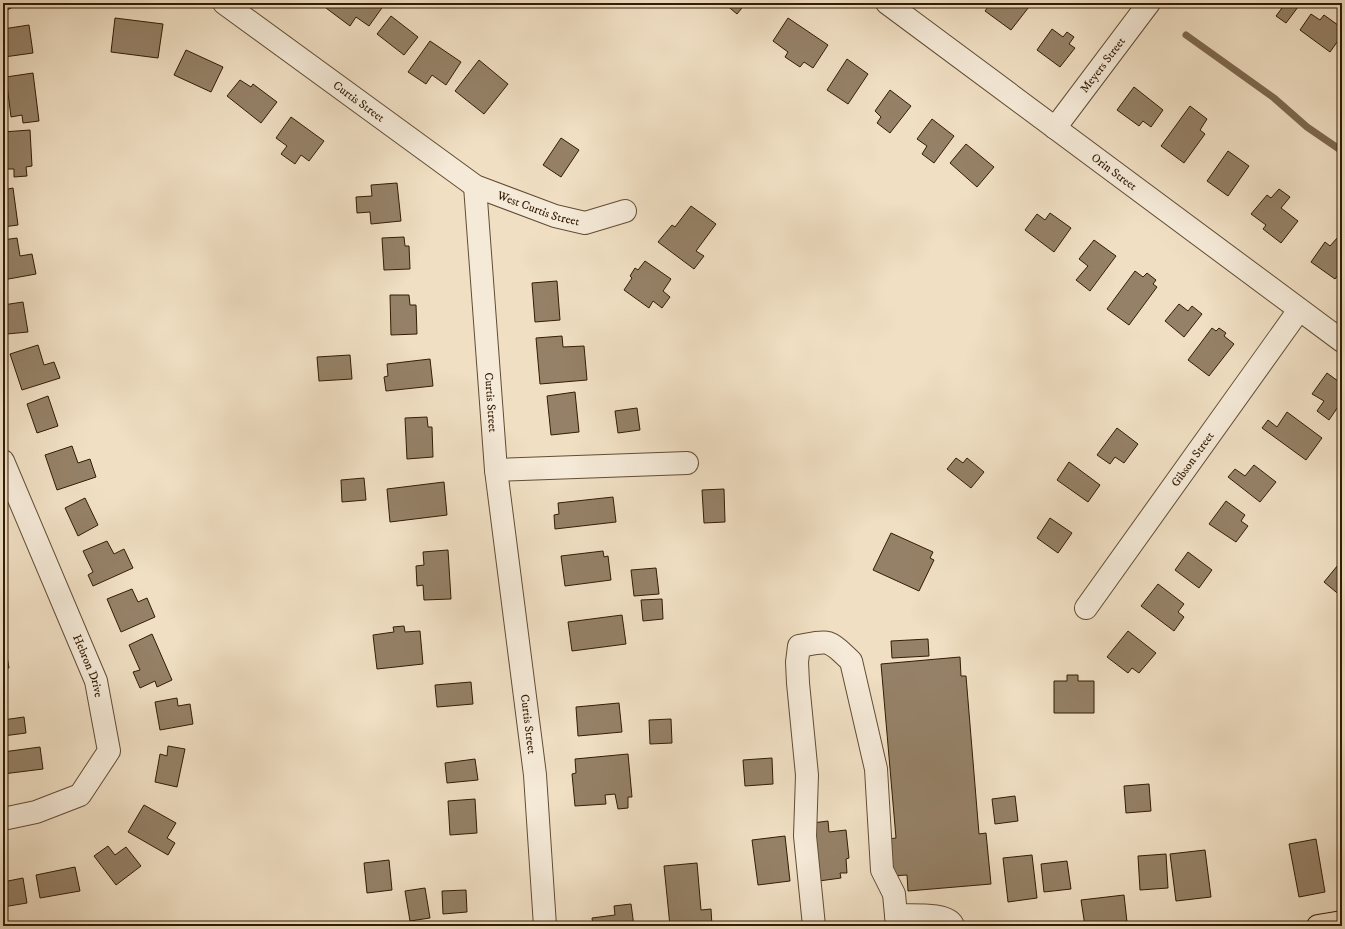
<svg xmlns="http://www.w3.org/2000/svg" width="1345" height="929" viewBox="0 0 1345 929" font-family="'IM FELL DW Pica',serif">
  <rect width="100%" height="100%" fill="#f0dfc3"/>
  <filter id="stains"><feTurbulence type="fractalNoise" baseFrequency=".005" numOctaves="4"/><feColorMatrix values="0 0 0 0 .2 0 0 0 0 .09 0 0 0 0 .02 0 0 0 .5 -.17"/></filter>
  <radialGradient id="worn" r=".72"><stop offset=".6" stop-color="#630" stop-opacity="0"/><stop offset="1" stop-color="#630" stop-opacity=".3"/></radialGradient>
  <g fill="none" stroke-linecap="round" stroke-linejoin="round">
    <!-- stream -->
    <path stroke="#7e6950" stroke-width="7" d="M1186,35L1274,98L1307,127L1342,151"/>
  </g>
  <!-- building -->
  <path fill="#958167" stroke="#331c04" d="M3,3H21L3,12Z
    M329,3H381L384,5L369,26L356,17L350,26L326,8Z
    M726,3H746L737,14L725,4Z
    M991,3H1032L1011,30L985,11Z
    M1275,3H1301L1286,23L1276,16L1282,8Z
    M1311,14L1320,20L1324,15L1342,28V35L1330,52L1300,30Z
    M391,16L418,37L404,55L377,34Z
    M115,18L163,24L158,58L111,52Z
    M788,18L828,45L813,68L804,62L800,67L785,57L788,52L773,41Z
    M29,25L33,53L4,57L3,29Z
    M1052,29L1063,37L1067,32L1074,37L1069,44L1075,48L1060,67L1037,50Z
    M430,41L461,62L446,85L432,75L426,84L408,72Z
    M186,50L223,67L211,92L174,75Z
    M847,59L868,74L848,104L827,90Z
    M479,60L508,84L484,114L455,91Z
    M33,73L39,121L23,123L22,115L11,117L6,77Z
    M240,80L251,87L253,84L277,102L261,123L227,96Z
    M1134,87L1163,110L1151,127L1143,121L1139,126L1117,110Z
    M890,90L911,106L890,133L877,123L881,117L875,111Z
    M1190,106L1207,119L1200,130L1205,134L1184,163L1161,146Z
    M291,117L324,141L309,161L301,155L295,164L281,154L287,146L276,138Z
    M932,119L954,136L934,163L922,154L927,146L917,139Z
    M30,130L32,166L26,167L27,176L14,177V169H6L3,132Z
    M561,138L579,150L561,177L543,165Z
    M966,144L994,167L977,187L950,163Z
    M1228,151L1249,166L1228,196L1207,181Z
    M397,183L401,221L371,224L370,212L357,213L356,197L372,196L371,185Z
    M13,188L18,225L3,227V190Z
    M1279,189L1290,197L1281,208L1298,221L1281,243L1263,229L1266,225L1251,214L1267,195L1271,198Z
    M691,206L716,224L696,251L704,256L694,269L658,242L672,225L675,227Z
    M1050,213L1071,228L1054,252L1025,230L1037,214L1045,220Z
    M404,237L405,246H409L410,269L384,270L382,238Z
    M1338,237L1342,240V270L1335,279L1311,262L1325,242L1330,246Z
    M17,238L20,256L32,254L36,274L3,280V240Z
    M1094,240L1116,256L1090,291L1076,280L1088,266L1079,259Z
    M645,261L671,279L663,291L670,297L662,308L653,301L649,308L624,290L632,278L630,276L635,268L638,270Z
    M1135,271L1143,277L1147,273L1156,280L1153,284L1157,287L1129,325L1107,309Z
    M557,281L560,320L535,322L532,283Z
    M390,295H409L410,305H416L417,334L391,335Z
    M23,302L28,332L7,334L3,305Z
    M1179,304L1188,311L1192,306L1202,314L1184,337L1165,321Z
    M1212,328L1216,331L1219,328L1226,333L1224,336L1234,344L1209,376L1188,360Z
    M562,336L563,347L584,346L587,380L540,384L536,338Z
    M38,345L44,365L54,362L60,378L22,390L10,354Z
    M350,355L352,379L319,381L317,357Z
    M430,359L433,386L386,391L384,377L388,376L387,364Z
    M1327,373L1342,384V401L1329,420L1317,411L1324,401L1312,394Z
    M575,392L579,432L551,435L547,396Z
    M48,396L58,426L37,433L27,404Z
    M637,408L640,430L618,433L615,411Z
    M1287,412L1322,438L1306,460L1262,428L1268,420L1277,427Z
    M427,417L428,427H432L433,457L407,459L405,418Z
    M1117,428L1138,444L1124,463L1115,457L1110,464L1097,455Z
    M72,446L78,463L90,459L96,477L57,490L45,455Z
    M956,458L963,463L967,458L984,472L971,488L947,469Z
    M1069,462L1100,485L1088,502L1057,480Z
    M1254,465L1276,482L1260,502L1228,477L1235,469L1245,476Z
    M364,478L366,500L342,502L341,480Z
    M444,482L447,515L390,522L387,489Z
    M724,489L725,522L704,523L702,490Z
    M613,497L616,522L555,529L554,515L559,514L558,503Z
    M85,498L98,525L78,536L65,508Z
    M1226,501L1245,515L1241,521L1248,526L1236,542L1209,524Z
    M1050,518L1072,533L1058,553L1037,538Z
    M891,533L933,552L930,558L934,560L919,591L873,570Z
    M107,541L114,554L124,549L133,568L93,586L88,575L93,572L83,551Z
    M448,550L451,599L424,600L423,585L417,586L416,566L424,565L423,552Z
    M603,551L604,557L608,556L611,580L565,586L561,556Z
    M1188,552L1212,570L1199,588L1175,570Z
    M1338,565L1342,568V597L1324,582Z
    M656,568L659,594L634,596L631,570Z
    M1158,584L1184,604L1178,612L1184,617L1174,631L1141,606Z
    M132,589L138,602L147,598L155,617L121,632L107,599Z
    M662,599L663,619L643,621L641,600Z
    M622,615L626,644L572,651L568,622Z
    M404,626L405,632L420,631L423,664L377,669L373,635L394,632L393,627Z
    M1128,631L1156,653L1139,673L1132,668L1128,673L1107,657Z
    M3,632L9,668L3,669Z
    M152,634L172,680L157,687L155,681L140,688L133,672L140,670L129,645Z
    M928,639L929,656L892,658L891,641Z
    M960,657L961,676H966L979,834L986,833L991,884L908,891L907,875L891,876L888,839L896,838L881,664Z
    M1067,675H1078V681H1094V713H1054V681H1067Z
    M471,682L473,704L437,707L435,685Z
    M177,698L178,706L190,704L193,724L160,730L155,702Z
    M619,703L622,732L578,736L576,707Z
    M24,717L26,733L3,736V720Z
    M671,719L672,743L650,744L649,720Z
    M168,746L185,749L177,787L155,782L160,754L167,756Z
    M40,747L43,769L3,774V752Z
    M628,754L632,797H628V808L618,809L615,794L605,795L606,804L575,806L572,774L576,773L575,759Z
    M772,758L773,784L745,786L743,760Z
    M475,759L478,780L447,783L445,763Z
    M1149,784L1151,811L1126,813L1124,786Z
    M1015,796L1018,821L995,824L992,799Z
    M475,799L477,833L450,835L448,801Z
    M144,805L176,823L167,838L175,843L168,855L128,832Z
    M828,821L829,832L846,830L849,858L846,859L847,873H840L841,878L819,881L812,823Z
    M785,836L790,881L758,885L752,840Z
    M1316,839L1325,892L1299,897L1289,844Z
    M108,846L115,855L126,847L141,866L116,885L94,856Z
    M1205,850L1211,897L1176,901L1170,854Z
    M1166,854L1168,888L1140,890L1138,856Z
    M1032,855L1037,898L1008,902L1003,858Z
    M389,860L392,890L367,893L364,863Z
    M1067,861L1071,889L1044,892L1041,864Z
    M697,863L701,910L711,909L712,926H670L664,866Z
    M75,867L80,891L40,898L36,875Z
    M23,878L27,903L3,907V882Z
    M425,888L430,918L410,921L405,891Z
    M466,890L467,912L443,914L442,891Z
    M1124,895L1127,922L1098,926H1085L1081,900Z
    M631,904L634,926H593L592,918L615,915L614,906Z"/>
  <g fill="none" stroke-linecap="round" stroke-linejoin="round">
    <defs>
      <g id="minor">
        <path id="s1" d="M224,3L475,186L555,216L585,223L625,211"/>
        <path id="s2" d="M887,3L1342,341"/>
        <path id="s3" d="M1055,128L1149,3"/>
        <path id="s4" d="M475,186L496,470L535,775L545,926"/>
        <path id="s5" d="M3,461L96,681L109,751L80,795L36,812L3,819"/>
        <path d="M496,470L687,463"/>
        <path id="s6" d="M1086,608L1299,310"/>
        <path d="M814,926L805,836L807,775L798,683L797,662L799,646C806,645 821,641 828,643C837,646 844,655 851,661L876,769L882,870L894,894L896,915"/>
        <path d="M897,926L896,915C909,916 949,912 953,926"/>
      </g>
      <path id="major" d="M1318,926L1342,922"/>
    </defs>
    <!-- minor casing -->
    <use href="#minor" stroke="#624d34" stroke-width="24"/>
    <!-- major casing -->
    <use href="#major" stroke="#331c04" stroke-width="24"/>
    <!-- minor -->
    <use href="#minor" stroke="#f5ead8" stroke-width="22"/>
    <!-- major -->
    <use href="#major" stroke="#f0dfc3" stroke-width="22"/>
  </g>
  <g text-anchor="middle" stroke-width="3.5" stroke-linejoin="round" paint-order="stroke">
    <!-- street labels -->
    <g font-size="12" fill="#331c04" stroke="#f5ead8">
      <text dy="4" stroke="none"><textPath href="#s3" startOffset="79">Meyers Street</textPath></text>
      <text dy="4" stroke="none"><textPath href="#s1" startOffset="167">Curtis Street</textPath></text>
      <text dy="4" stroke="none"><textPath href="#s2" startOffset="283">Orin Street</textPath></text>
      <text dy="4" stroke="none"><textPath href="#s1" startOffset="378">West Curtis Street</textPath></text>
      <text dy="4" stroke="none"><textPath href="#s4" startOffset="217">Curtis Street</textPath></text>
      <text dy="4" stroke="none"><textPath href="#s6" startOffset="183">Gibson Street</textPath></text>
      <text dy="4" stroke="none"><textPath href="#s5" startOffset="222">Hebron Drive</textPath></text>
      <text dy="4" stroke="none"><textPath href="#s4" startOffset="541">Curtis Street</textPath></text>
    </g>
  </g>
  <!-- margin -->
  <rect width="1345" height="929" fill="none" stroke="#f0dfc3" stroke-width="16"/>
  <rect x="4" y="4" width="1337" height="921" fill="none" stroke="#331c04" stroke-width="2"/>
  <rect x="8" y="8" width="1329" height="913" fill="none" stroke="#331c04"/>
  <rect width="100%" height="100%" filter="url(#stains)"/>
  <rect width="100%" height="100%" fill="url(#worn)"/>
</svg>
